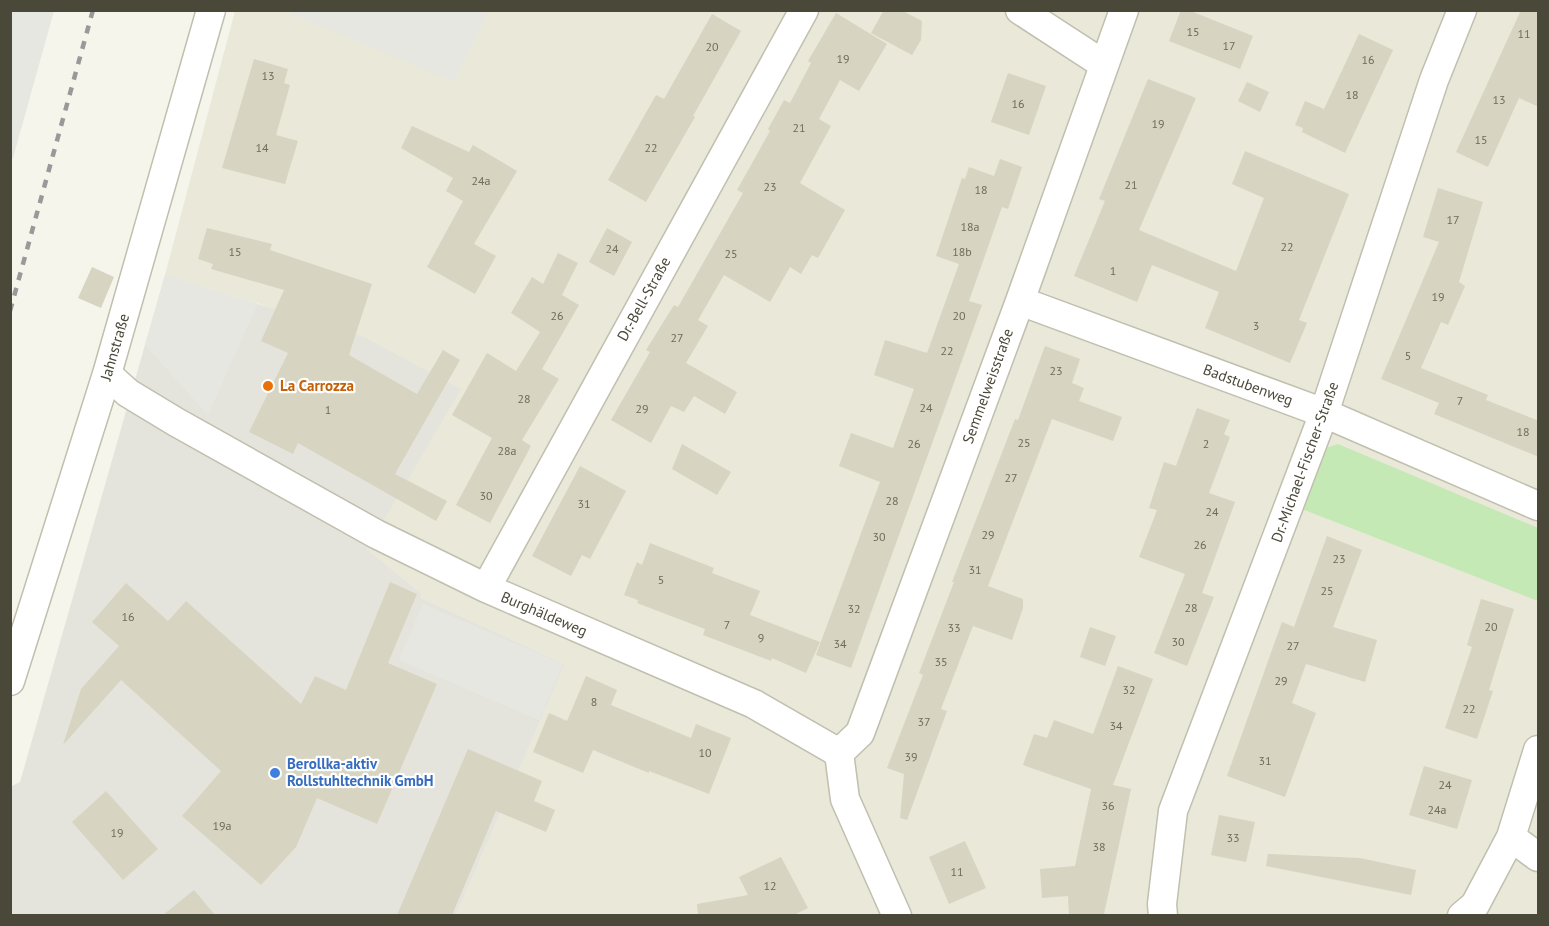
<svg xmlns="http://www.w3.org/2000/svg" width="1549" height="926" viewBox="0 0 1549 926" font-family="'PT Sans',sans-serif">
  <rect width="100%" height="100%" fill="#f5f5eb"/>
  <!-- residential -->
  <path fill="#e9e8d9" d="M235,11H1538V915H456L565,664L421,598L422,594L367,549L460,389L258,303L165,275Z"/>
  <!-- industrial -->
  <path fill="#e5e4dc" d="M165,275L364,337L461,389L367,549L422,594L421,598L565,664L456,915H11L10,787L20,782Z"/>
  <!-- green -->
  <path fill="#c4e9b5" d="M1338,444L1538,528V601L1302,509L1323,449Z"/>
  <!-- parking -->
  <path fill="#e7e7e2" d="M11,10L54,11L13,158L11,159Z
    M285,11H488L454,82Z
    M165,275L258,303L208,415L145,345Z
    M423,604L563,664L539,720L399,660Z"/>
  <!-- building -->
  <path fill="#d7d4c1" d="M884,10H901L922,21L921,40L912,55L871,33Z
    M1181,10H1188L1253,36L1240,69L1169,41Z
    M1521,10H1539V107L1519,98L1488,167L1456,152Z
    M836,13L887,44L859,91L840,80L819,119L831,126L800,183L845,210L818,258L812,255L801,274L790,267L770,302L724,275L698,320L708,326L686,363L737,392L725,414L694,396L684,412L671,406L651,443L611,420L650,352L646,350L674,305L678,307L743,193L737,190L770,131L768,129L784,100L790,103L811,63L808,61Z
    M712,14L741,31L693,116L695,117L646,202L608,180L656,95L664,99Z
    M1359,34L1393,50L1345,153L1302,132L1303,128L1295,125L1305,101L1324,109Z
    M254,59L288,69L284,83L290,85L276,135L298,141L285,184L222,168Z
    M1008,73L1046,86L1029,135L991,122Z
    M1148,79L1196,98L1139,230L1236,271L1264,198L1232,184L1245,151L1349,194L1299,320L1307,323L1290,363L1205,328L1219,292L1152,265L1137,302L1074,276L1105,201L1099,199Z
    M1247,82L1269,92L1260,112L1238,101Z
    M412,126L469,152L473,145L517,171L474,244L496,256L475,294L427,267L463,201L446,191L453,178L401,148Z
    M1000,159L1022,167L1008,209L1002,207L969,301L982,305L851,668L816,655L880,482L839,466L851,433L893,448L914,389L874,375L885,340L927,353L959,264L936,256L962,178L965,179L969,167L994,176Z
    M1438,188L1483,202L1459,282L1465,286L1448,325L1441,322L1421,368L1488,395L1486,400L1539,421V457L1434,414L1439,403L1381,379L1439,242L1423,237Z
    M207,228L272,244L270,250L372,284L349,355L417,394L443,350L460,360L395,474L447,501L436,521L298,443L293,454L249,432L288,353L261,341L284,290L211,269L213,264L198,259Z
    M607,228L632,242L614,276L589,262Z
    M558,253L578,263L562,295L579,305L542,369L559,379L522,440L531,446L490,523L456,505L492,438L452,415L487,353L516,371L540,332L511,313L532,277L543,284Z
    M92,267L114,277L101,308L78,298Z
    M1045,346L1080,359L1072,383L1084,388L1079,401L1122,417L1113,441L1052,419L988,586L1023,599V608L1012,640L973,626L941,709L947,711L907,820L900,818L904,774L887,768L923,675L919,673L954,582H952L1015,419L1018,420Z
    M1197,408L1230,420L1224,434L1230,437L1209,493L1235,502L1202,593L1214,597L1187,666L1154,653L1185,574L1139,557L1157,510L1149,508L1164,462L1176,466Z
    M682,444L731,472L717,495L672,469Z
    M580,466L626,491L590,559L582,555L571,576L532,556Z
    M1327,536L1362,550L1333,627L1377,640L1365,682L1306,664L1292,703L1316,713L1285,797L1227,776L1282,622L1294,627Z
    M650,543L714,568L712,573L760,591L750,615L820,642L806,673L772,658L771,661L703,635L705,629L637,603L638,600L624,595L637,562L642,565Z
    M390,582L417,594L388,663L437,684L377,824L317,798L296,847L261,885L182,816L221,771L121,680L63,745L81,689L119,646L92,622L126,583L168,621L186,601L301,704L315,676L346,690Z
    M1481,599L1514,609L1489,690L1493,691L1477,739L1445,728L1472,647L1467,645Z
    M1090,627L1116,636L1105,666L1080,657Z
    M1118,666L1153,679L1113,785L1131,789L1104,914L1069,915L1068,896L1042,898L1040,869L1075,866L1091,789L1023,765L1034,734L1047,738L1054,720L1093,734Z
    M586,676L617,690L611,705L691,738L696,724L731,738L709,794L649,771V773L593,750L583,773L533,752L549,713L567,721Z
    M468,749L542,781L534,801L555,810L546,832L496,811L452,915H397Z
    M1424,766L1472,780L1457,829L1409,815Z
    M106,791L158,849L123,880L72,822Z
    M1219,815L1255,822L1246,862L1211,855Z
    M965,841L986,888L949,904L929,857Z
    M1268,854L1360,858L1416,870L1411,895L1266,866Z
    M781,857L808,908L794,915H698L697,904L748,895L739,877Z
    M194,890L215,915H163Z"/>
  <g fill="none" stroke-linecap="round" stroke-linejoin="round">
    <defs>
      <path id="minor" d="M1020,10L1103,64
        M1020,301L1324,413L1538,506
        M107,374L128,393L176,422L376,534L486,588L754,704L839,753L845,799L897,916
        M486,588L804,10
        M10,681L107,374L211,10
        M839,753L860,733L1020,301L1124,10
        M1511,837L1538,857
        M1163,916L1162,904L1173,811L1324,413L1434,80L1462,10
        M1462,916L1475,905L1511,837L1538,750"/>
    </defs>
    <!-- minor casing -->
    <use href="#minor" stroke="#c1bfae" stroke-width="31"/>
    <!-- minor -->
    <use href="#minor" stroke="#fff" stroke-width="28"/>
    <!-- rail -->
    <path stroke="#999" stroke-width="4.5" stroke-dasharray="8 8" stroke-linecap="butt" d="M10,311L93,10"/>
  </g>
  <!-- markers -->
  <circle fill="#e8710a" stroke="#fff" stroke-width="2" cx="268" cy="386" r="6"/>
  <circle fill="#3f7fe0" stroke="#fff" stroke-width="2" cx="275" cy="773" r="6"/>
  <g text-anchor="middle" stroke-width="4.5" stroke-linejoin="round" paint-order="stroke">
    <!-- number labels -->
    <g font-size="12" fill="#6d6b5b">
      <text x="1193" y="36">15</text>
      <text x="1524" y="38">11</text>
      <text x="1229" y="50">17</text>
      <text x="712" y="51">20</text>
      <text x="843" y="63">19</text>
      <text x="1368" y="64">16</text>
      <text x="268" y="80">13</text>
      <text x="1352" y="99">18</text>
      <text x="1499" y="104">13</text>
      <text x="1018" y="108">16</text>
      <text x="1158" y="128">19</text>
      <text x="799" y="132">21</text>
      <text x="1481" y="144">15</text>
      <text x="262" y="152">14</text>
      <text x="651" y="152">22</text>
      <text x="481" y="185">24a</text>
      <text x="1131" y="189">21</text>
      <text x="770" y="191">23</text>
      <text x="981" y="194">18</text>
      <text x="1453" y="224">17</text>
      <text x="970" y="231">18a</text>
      <text x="1287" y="251">22</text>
      <text x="612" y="253">24</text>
      <text x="235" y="256">15</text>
      <text x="962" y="256">18b</text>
      <text x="731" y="258">25</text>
      <text x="1113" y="275">1</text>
      <text x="1438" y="301">19</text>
      <text x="557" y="320">26</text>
      <text x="959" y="320">20</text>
      <text x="1256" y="330">3</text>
      <text x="677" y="342">27</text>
      <text x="947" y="355">22</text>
      <text x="1408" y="360">5</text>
      <text x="1056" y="375">23</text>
      <text x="524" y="403">28</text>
      <text x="1460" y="405">7</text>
      <text x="926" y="412">24</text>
      <text x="642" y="413">29</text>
      <text x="328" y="414">1</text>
      <text x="1523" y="436">18</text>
      <text x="1024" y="447">25</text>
      <text x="914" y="448">26</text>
      <text x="1206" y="448">2</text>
      <text x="507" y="455">28a</text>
      <text x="1011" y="482">27</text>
      <text x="486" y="500">30</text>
      <text x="892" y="505">28</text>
      <text x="584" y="508">31</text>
      <text x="1212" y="516">24</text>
      <text x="988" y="539">29</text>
      <text x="879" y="541">30</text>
      <text x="1200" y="549">26</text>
      <text x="1339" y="563">23</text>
      <text x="975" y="574">31</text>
      <text x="661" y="584">5</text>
      <text x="1327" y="595">25</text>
      <text x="1191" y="612">28</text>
      <text x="854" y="613">32</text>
      <text x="128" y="621">16</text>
      <text x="727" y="629">7</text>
      <text x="1491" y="631">20</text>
      <text x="954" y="632">33</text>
      <text x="761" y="642">9</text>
      <text x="1178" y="646">30</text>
      <text x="840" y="648">34</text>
      <text x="1293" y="650">27</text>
      <text x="941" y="666">35</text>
      <text x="1281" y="685">29</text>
      <text x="1129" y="694">32</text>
      <text x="594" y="706">8</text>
      <text x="1469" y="713">22</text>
      <text x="924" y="726">37</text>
      <text x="1116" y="730">34</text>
      <text x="705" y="757">10</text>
      <text x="911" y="761">39</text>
      <text x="1265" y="765">31</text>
      <text x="1445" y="789">24</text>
      <text x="1108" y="810">36</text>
      <text x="1437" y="814">24a</text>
      <text x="222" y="830">19a</text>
      <text x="117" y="837">19</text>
      <text x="1233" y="842">33</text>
      <text x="1099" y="851">38</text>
      <text x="957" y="876">11</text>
      <text x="770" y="890">12</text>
    </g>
    <!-- street labels -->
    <g font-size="15" fill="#4a4839" stroke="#fff">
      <text transform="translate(644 299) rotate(-61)" y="5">Dr.-Bell-Straße</text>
      <text transform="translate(115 347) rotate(-74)" y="5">Jahnstraße</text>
      <text transform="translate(1248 385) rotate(20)" y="5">Badstubenweg</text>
      <text transform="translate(988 386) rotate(-70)" y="5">Semmelweisstraße</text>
      <text transform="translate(1305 462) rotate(-70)" y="5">Dr.-Michael-Fischer-Straße</text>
      <text transform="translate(544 614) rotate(23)" y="5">Burghäldeweg</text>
    </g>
    <!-- food labels -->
    <g font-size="15" font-weight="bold" fill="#c56008" stroke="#fff" text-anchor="start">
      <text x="280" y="391">La Carrozza</text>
    </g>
    <!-- shop labels -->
    <g font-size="15" font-weight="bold" fill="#366cbe" stroke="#fff" text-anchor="start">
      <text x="287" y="769">Berollka-aktiv<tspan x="287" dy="17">Rollstuhltechnik GmbH</tspan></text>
    </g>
  </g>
  <!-- border -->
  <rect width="1549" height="926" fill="none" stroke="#4a4839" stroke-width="24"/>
</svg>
